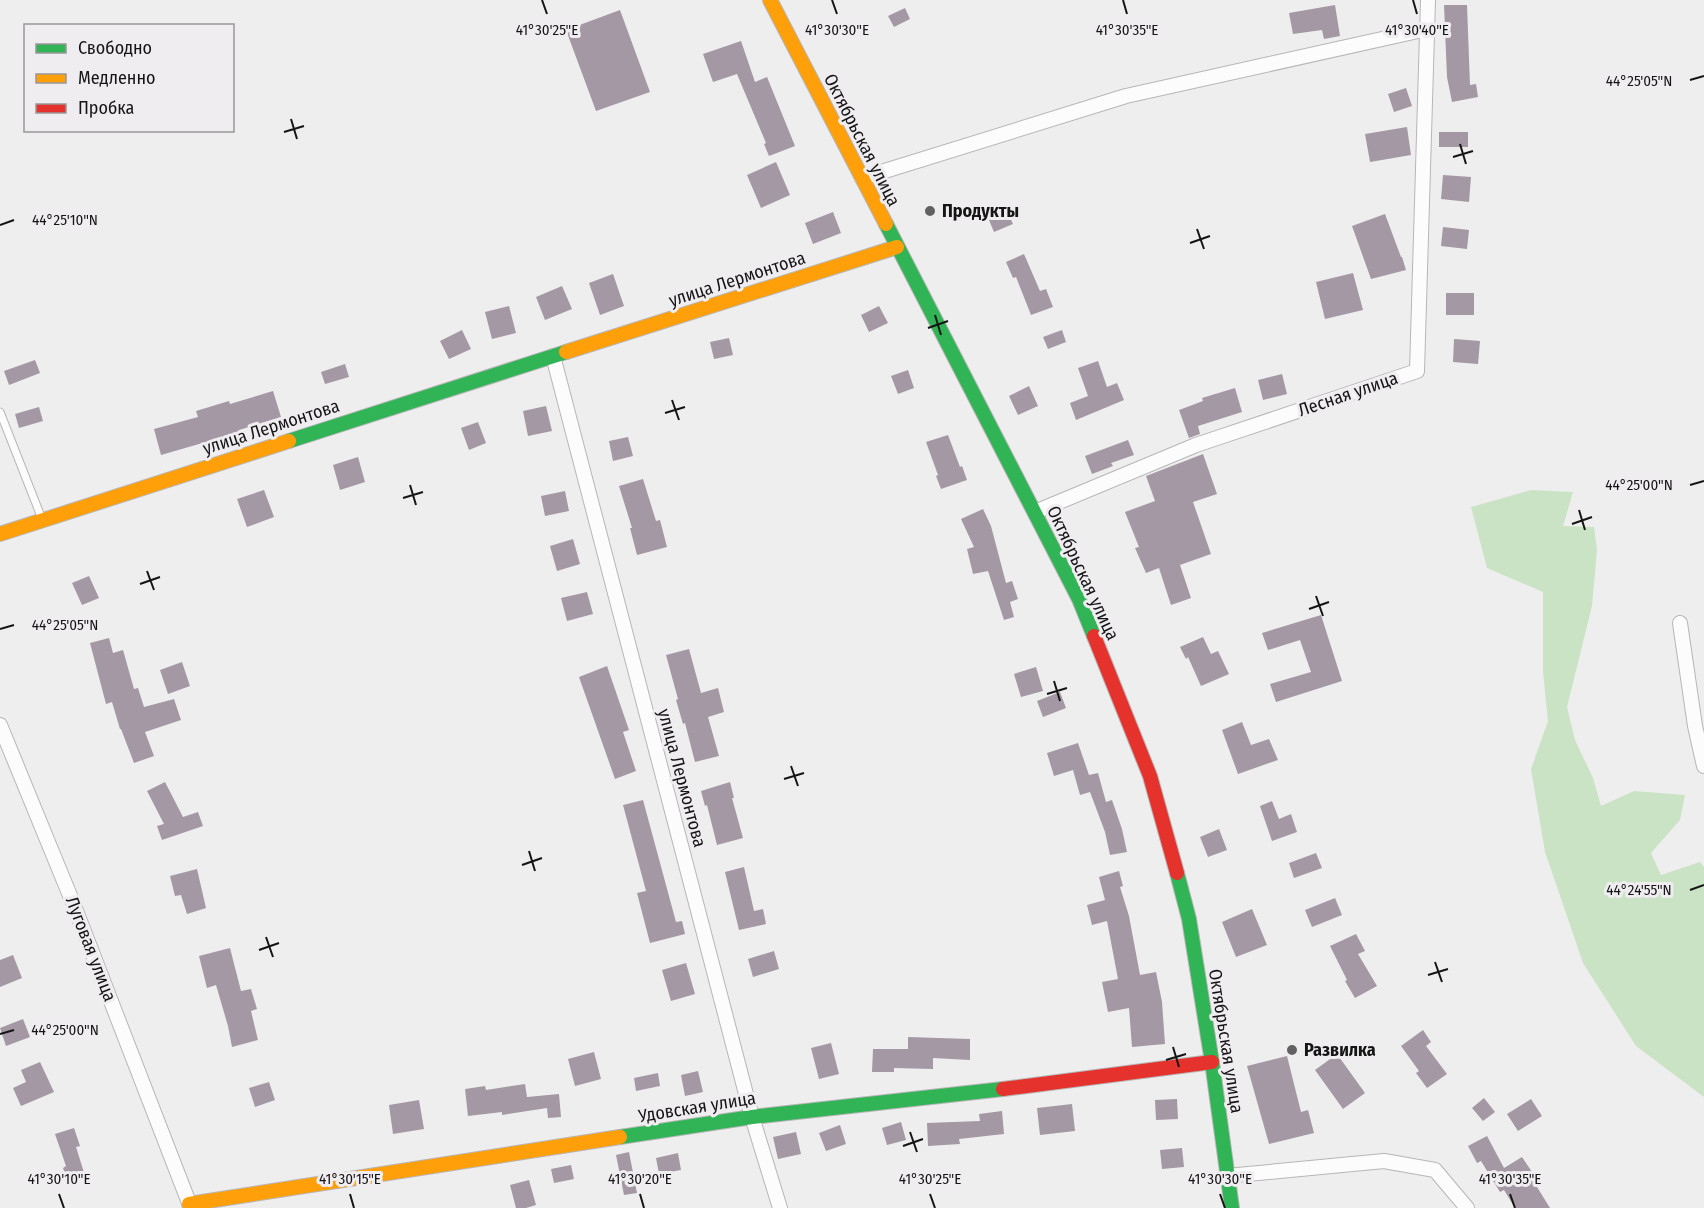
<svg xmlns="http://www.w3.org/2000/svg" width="1704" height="1208" viewBox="0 0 1704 1208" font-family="'Fira Sans Condensed',sans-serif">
  <rect width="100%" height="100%" fill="#efeeef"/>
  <!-- green -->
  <path fill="#cae3c5" d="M1531,490L1573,492L1563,526L1594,527L1597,550L1592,606L1567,707L1575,740L1593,778L1601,806L1634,791L1685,795L1680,820L1651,853L1661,875L1700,862L1704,867V1097L1636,1046L1583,963L1545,852L1531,769L1548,721L1543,672V592L1487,568L1471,507Z"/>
  <!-- building -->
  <path fill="#a398a3" d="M1335,5L1340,36L1324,39L1322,30L1293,34L1289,13Z
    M1444,5H1467L1470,85L1476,84L1478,97L1452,102L1447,77Z
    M905,8L910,19L894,27L888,16Z
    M620,10L650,92L596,111L566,30Z
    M741,41L755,82L767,77L795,146L769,156L764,144L766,143L737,74L713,82L703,54Z
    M1406,88L1412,106L1394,112L1388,94Z
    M1407,127L1411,155L1370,162L1365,134Z
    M1439,132H1468V147H1439Z
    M776,162L790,195L761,208L747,175Z
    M1443,175L1471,177L1469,202L1441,199Z
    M1004,205L1013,224L994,232L986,213Z
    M833,212L841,233L813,244L805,223Z
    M1385,214L1401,257H1402L1406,270L1371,279L1352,226Z
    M1443,227L1469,230L1467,249L1441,246Z
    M1024,254L1040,291L1046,289L1053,307L1031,315L1016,277L1013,278L1006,262Z
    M1353,273L1363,310L1325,319L1316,282Z
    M613,274L624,306L600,315L589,283Z
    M562,286L572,309L545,320L536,297Z
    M1446,293H1474V315H1446Z
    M509,306L516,333L492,339L485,312Z
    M879,306L888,323L869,332L861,315Z
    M462,330L471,349L449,359L440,341Z
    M1062,330L1066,342L1048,349L1043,337Z
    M729,338L733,355L714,359L710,342Z
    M1454,339L1480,341L1478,364L1453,362Z
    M35,360L40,373L9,385L4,371Z
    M1098,361L1107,387L1117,383L1124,400L1076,420L1070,403L1088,396L1078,368Z
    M345,364L349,377L325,384L321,372Z
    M908,370L914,388L898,394L891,376Z
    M1282,374L1287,394L1263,400L1258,380Z
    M1029,386L1038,406L1018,415L1009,396Z
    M1235,388L1242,412L1198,426L1200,434L1189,438L1179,410L1203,401L1202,398Z
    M273,391L281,417L239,430L240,434L207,445L206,442L161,455L154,429L198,417L196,411L229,401L230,404Z
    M546,406L552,431L528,436L523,411Z
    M39,407L43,421L19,428L15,414Z
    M478,422L486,443L469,450L461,428Z
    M948,435L960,467L962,466L967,480L941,489L936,476L938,475L926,442Z
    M628,437L633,456L613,461L609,441Z
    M1128,440L1134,455L1111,463L1113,466L1092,474L1085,456Z
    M1203,454L1217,494L1193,502L1211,554L1180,565L1191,598L1171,605L1159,568L1146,573L1135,548L1139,547L1125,512L1155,501L1146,476Z
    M358,457L365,482L340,490L333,465Z
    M643,479L656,521L660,520L667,547L637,555L630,528H632L619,486Z
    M264,490L274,517L247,527L237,499Z
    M565,491L569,511L545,516L541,496Z
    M983,509L991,526L1006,583L1012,581L1018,599L1010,602L1014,617L1004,620L988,571L973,574L967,549L974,547L961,519Z
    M573,539L580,564L557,571L550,546Z
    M89,576L99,598L82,605L72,583Z
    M587,592L593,614L567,621L561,598Z
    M1321,615L1342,681L1276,702L1270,684L1311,672L1300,640L1268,650L1262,633Z
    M1203,637L1211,654L1218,651L1229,674L1201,686L1188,657L1186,659L1180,647Z
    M109,638L113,653L123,650L134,689L138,688L144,707L174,699L181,720L145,732L154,756L134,763L121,729H120L112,702L106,704L90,643Z
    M689,649L701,693L718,688L724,712L708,717L719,756L695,762L685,723L683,724L676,700L678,699L666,655Z
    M182,662L190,686L168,694L160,670Z
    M607,666L629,730L623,732L636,771L615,779L579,677Z
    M1036,667L1043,691L1021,697L1014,674Z
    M1060,692L1066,708L1043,717L1037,701Z
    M1242,722L1251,745L1269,739L1278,760L1238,774L1222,730Z
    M1078,743L1089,775L1098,773L1106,802L1112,800L1122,829L1127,852L1110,855L1105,832L1090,792L1080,795L1073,770L1054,776L1047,753Z
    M165,782L183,817L198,812L203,826L162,840L157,826L164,824L147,791Z
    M730,782L734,798H732L743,838L717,845L707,805L705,806L701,791Z
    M643,800L676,922L682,921L685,934L650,943L637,893L646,891L623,805Z
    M1272,801L1279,819L1291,814L1297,832L1272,841L1260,806Z
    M1219,829L1227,850L1208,857L1200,837Z
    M1316,853L1322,868L1294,878L1289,863Z
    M744,867L754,911L763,909L766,924L739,930L725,872Z
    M197,869L206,908L187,914L181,895L175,896L170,876Z
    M1119,871L1123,886L1120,887L1129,916L1140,975L1156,972L1162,1002L1165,1044L1132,1047L1129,1008L1108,1012L1102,982L1118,979L1107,921L1092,925L1087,905L1105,900L1099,877Z
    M1335,898L1342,915L1312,927L1305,910Z
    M1252,909L1267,945L1236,957L1222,922Z
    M1356,934L1365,951L1358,954L1377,986L1355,998L1345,981L1347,980L1330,946Z
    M230,948L241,991L251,989L257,1009L251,1011L258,1040L232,1047L228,1026L216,985L207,988L199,956Z
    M774,951L779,969L753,977L748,959Z
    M13,955L22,978L0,987V960Z
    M686,963L695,994L671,1001L662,970Z
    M23,1019L30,1037L6,1046L0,1028Z
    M1423,1030L1431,1042L1426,1046L1447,1074L1427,1088L1416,1073L1419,1071L1401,1046Z
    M908,1037L970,1039V1060L933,1058V1069L894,1068V1072H872L873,1049H908Z
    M831,1043L839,1074L819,1079L811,1048Z
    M594,1052L601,1079L575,1086L568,1059Z
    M1337,1054L1365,1093L1343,1109L1315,1070Z
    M1287,1056L1301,1112L1308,1110L1314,1133L1269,1144L1247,1066Z
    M40,1062L54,1092L21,1106L13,1088L26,1082L21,1070Z
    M698,1071L703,1092L685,1096L681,1075Z
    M658,1073L660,1086L636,1091L634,1078Z
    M269,1082L275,1100L255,1107L249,1088Z
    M525,1084L527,1097L559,1094L561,1117L548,1118L547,1108L502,1115V1112L468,1116L465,1089L485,1086L486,1090Z
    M1484,1098L1495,1112L1483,1121L1472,1108Z
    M1177,1099L1178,1119L1156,1120L1155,1100Z
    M1531,1099L1542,1116L1518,1131L1507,1114Z
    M419,1100L424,1129L393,1134L389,1105Z
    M1072,1104L1075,1131L1040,1135L1037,1108Z
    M1002,1111L1004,1134L959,1139L960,1144L928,1146L927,1123L980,1121L979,1114Z
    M901,1122L906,1140L887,1145L882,1128Z
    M840,1125L846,1144L826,1151L819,1133Z
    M74,1128L80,1146L76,1147L86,1179L69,1185L63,1168L66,1166L55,1134Z
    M796,1132L801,1154L778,1159L773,1137Z
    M1487,1136L1504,1168L1522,1157L1532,1172L1529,1174L1550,1208H1515L1504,1190L1500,1192L1481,1161L1477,1163L1468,1146Z
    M1182,1148L1184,1167L1162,1169L1160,1150Z
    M629,1152L637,1193L624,1195L616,1155Z
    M678,1153L681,1170L659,1174L656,1158Z
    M571,1165L574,1179L554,1183L551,1169Z
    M529,1180L536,1205L526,1208H516L510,1185Z"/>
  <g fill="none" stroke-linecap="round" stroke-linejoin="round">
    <defs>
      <path id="lane" d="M0,412L42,519"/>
      <path id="street" d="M862,178L1126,96L1427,29
        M553,356L752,1117L780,1208
        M1035,512L1196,445L1417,371L1428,0
        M1680,623L1695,726L1704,766
        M0,725L73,903L191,1208
        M1227,1176L1384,1161L1435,1170L1467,1208"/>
      <path id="fast" d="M886,224L1079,599L1094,636
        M289,441L566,352
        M1177,873L1189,919L1212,1062L1232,1208
        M620,1137L752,1117L1003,1089"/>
      <path id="slow" d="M770,0L886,224
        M566,352L897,247
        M0,534L289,441
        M189,1204L620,1137"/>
      <path id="jam" d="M1094,636L1150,776L1177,873
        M1003,1089L1212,1062"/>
    </defs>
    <!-- lane casing -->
    <use href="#lane" stroke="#b7b6b7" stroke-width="9"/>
    <!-- street casing -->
    <use href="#street" stroke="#b7b6b7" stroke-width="16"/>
    <!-- fast casing -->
    <use href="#fast" stroke="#b7b6b7" stroke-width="16"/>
    <!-- slow casing -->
    <use href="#slow" stroke="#b7b6b7" stroke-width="16"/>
    <!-- jam casing -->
    <use href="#jam" stroke="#b7b6b7" stroke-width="16"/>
    <!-- lane -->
    <use href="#lane" stroke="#fdfcfd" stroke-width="7"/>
    <!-- street -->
    <use href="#street" stroke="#fdfcfd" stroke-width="14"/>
    <!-- fast -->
    <use href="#fast" stroke="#30b455" stroke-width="14"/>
    <!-- slow -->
    <use href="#slow" stroke="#ff9f0a" stroke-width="14"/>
    <!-- jam -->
    <use href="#jam" stroke="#e5322d" stroke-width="14"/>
  </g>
  <!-- ticks -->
  <path fill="none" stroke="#161516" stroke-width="2" d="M542,0L547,14M832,0L837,14M1123,0L1127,14M1413,0L1417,14M1690,80L1704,76M291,119L297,139M284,132L304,126M1460,144L1466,164M1453,157L1473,151M0,225L14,220M1197,229L1204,249M1190,243L1210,236M935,315L941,335M928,328L948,321M672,400L679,420M665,413L685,407M410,485L416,505M1690,485L1704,481M403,498L423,492M1579,510L1585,530M1572,524L1592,517M147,571L154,590M140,584L160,577M1316,596L1323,616M1309,609L1329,602M0,629L14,625M1054,681L1060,701M1047,694L1067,688M791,766L798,786M784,779L804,773M529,851L535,871M522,865L542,858M1690,890L1704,885M266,937L273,957M259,950L279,943M1435,962L1442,982M1428,975L1448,969M0,1034L14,1030M1173,1047L1179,1067M1166,1060L1186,1054M910,1132L917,1152M903,1146L923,1139M59,1194L64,1208M350,1194L354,1208M640,1194L644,1208M930,1194L935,1208M1220,1194L1225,1208M1510,1194L1515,1208"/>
  <!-- markers -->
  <g fill="#626162" stroke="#f0edf0" stroke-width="2">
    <circle cx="930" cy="211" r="6"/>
    <circle cx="1292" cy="1050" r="6"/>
  </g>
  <g text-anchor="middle" stroke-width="6" stroke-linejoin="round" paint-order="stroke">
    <!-- street labels -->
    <g font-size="18" fill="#161516" stroke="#f0edf0">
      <text transform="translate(862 140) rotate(63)" y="6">Октябрьская улица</text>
      <text transform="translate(737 279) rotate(-18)" y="6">улица Лермонтова</text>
      <text transform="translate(1348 394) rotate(-19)" y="6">Лесная улица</text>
      <text transform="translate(271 427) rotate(-18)" y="6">улица Лермонтова</text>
      <text transform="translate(1083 573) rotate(65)" y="6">Октябрьская улица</text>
      <text transform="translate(682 778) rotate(75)" y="6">улица Лермонтова</text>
      <text transform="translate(91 949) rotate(69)" y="6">Луговая улица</text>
      <text transform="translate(1226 1041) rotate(81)" y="6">Октябрьская улица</text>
      <text transform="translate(697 1107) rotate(-9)" y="6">Удовская улица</text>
    </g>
    <!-- poi labels -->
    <g font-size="18" font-weight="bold" fill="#161516" stroke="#f0edf0" text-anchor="start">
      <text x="942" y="217">Продукты</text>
      <text x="1304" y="1056">Развилка</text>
    </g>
  </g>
  <g font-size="15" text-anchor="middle" fill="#161516" stroke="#f0edf0" stroke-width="6" stroke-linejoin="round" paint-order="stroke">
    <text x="547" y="35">41°30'25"E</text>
    <text x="837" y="35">41°30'30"E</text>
    <text x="1127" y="35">41°30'35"E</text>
    <text x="1417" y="35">41°30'40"E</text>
    <text x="1639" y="86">44°25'05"N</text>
    <text x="65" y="225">44°25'10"N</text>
    <text x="1639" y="490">44°25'00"N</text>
    <text x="65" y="630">44°25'05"N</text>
    <text x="1639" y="895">44°24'55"N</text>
    <text x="65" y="1035">44°25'00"N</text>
    <text x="59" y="1184">41°30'10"E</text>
    <text x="350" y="1184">41°30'15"E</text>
    <text x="640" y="1184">41°30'20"E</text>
    <text x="930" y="1184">41°30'25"E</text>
    <text x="1220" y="1184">41°30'30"E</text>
    <text x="1510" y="1184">41°30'35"E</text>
  </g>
  <!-- legend -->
  <rect x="24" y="24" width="210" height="108" fill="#f0edf0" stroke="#999799" stroke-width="1.5"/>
  <rect x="36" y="44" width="30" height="9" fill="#30b455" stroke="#999799" stroke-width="1.5"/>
  <text x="78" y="54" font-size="18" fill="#161516">Свободно</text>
  <rect x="36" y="74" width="30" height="9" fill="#ff9f0a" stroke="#999799" stroke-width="1.5"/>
  <text x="78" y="84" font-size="18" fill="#161516">Медленно</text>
  <rect x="36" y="104" width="30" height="9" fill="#e5322d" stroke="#999799" stroke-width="1.5"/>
  <text x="78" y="114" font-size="18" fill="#161516">Пробка</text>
</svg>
